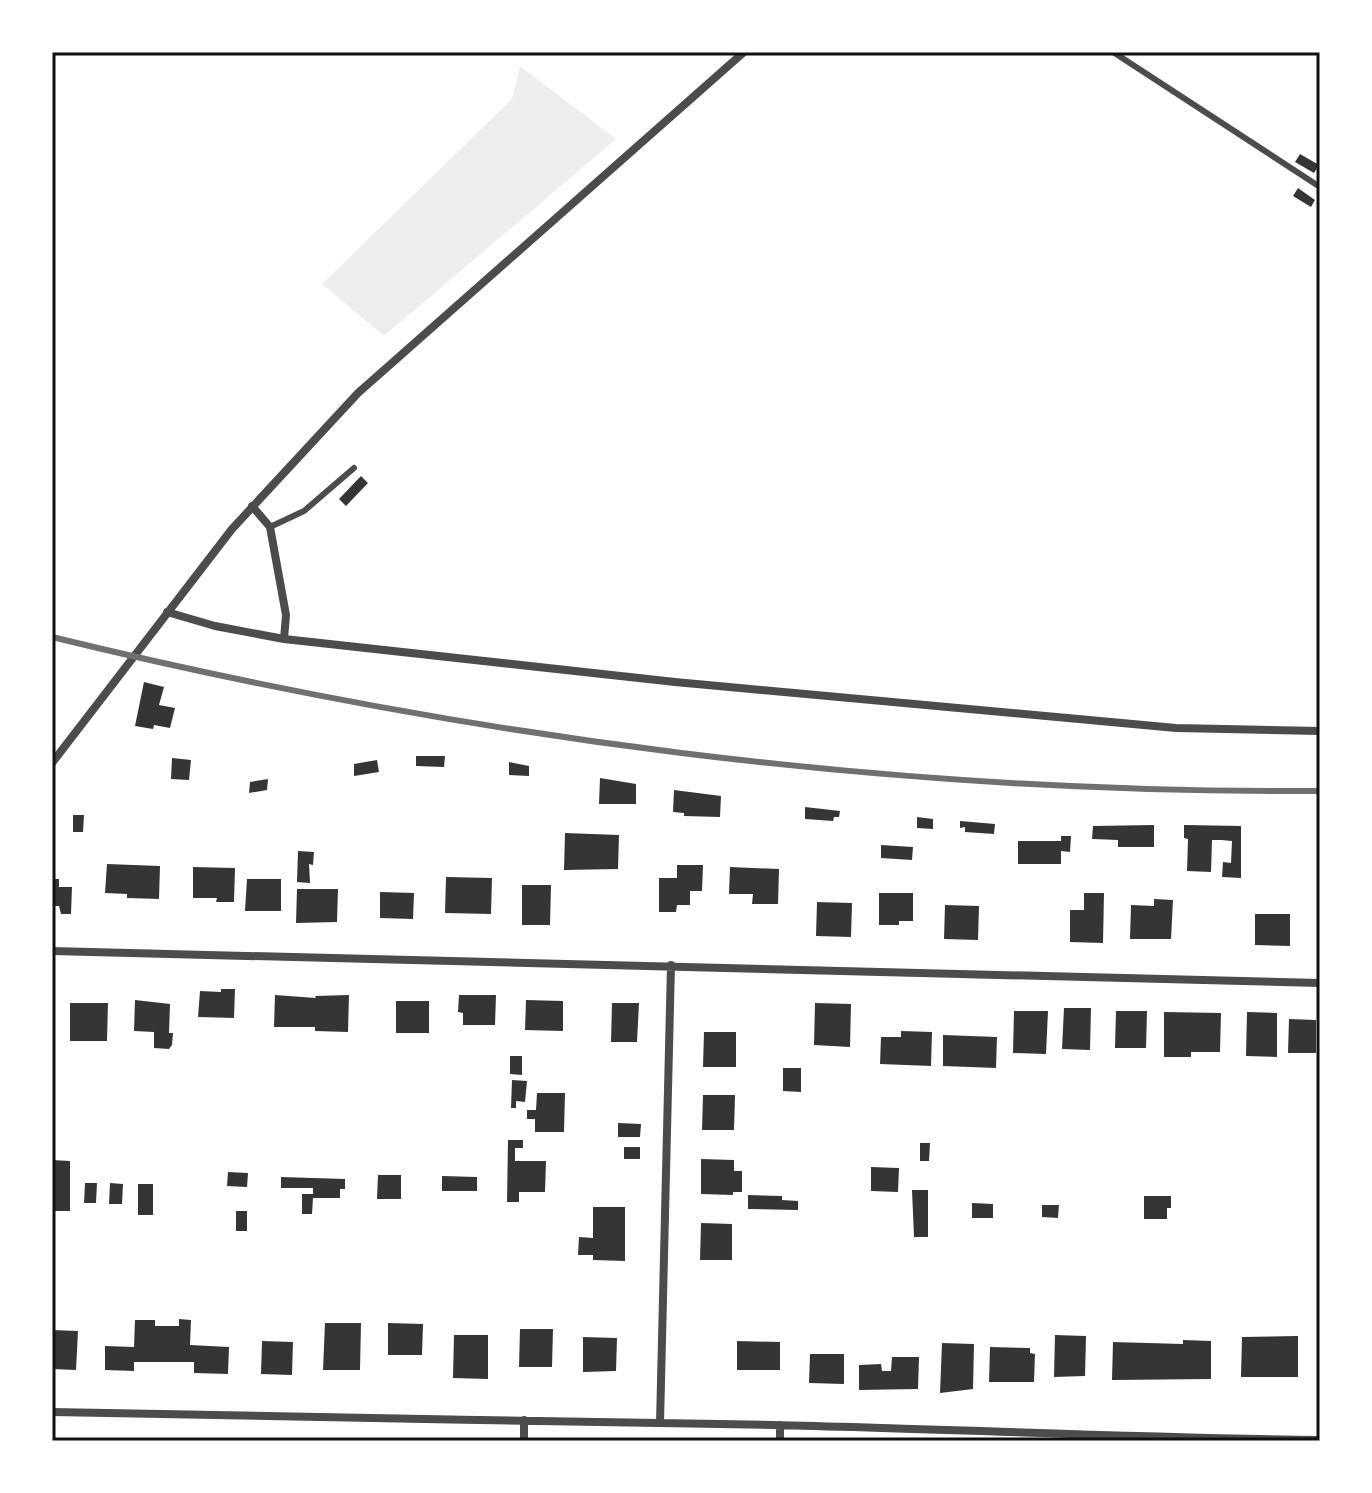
<svg xmlns="http://www.w3.org/2000/svg" width="1372" height="1493" viewBox="0 0 1372 1493" font-family="'PT Serif',serif">
  <rect width="100%" height="100%" fill="#fff"/>
  <!-- green -->
  <path fill="#eee" d="M520,66L616,139L384,336L322,284L512,99Z"/>
  <!-- building -->
  <path fill="#353535" d="M1300,154L1319,165L1314,173L1295,162Z
    M1298,188L1315,200L1311,207L1293,196Z
    M361,476L368,483L346,506L339,499Z
    M144,682L164,687L159,705L175,708L170,728L154,725L153,729L135,726Z
    M416,756H445L444,767L416,766Z
    M172,758L191,760L189,780L171,779Z
    M377,760L379,772L354,776V764Z
    M509,762L529,766V776L509,775Z
    M600,778L636,784V804H599Z
    M268,779L267,790L249,793L250,782Z
    M674,790L721,796L720,817L684,816V813L673,812Z
    M805,807L840,811L839,817H834L833,821L805,819Z
    M73,815H84L83,832H73Z
    M917,817L933,819V829L917,828Z
    M960,821L995,824L994,834L965,832V827L960,828Z
    M1154,825V847H1118V840L1092,839L1093,826Z
    M1184,825L1241,826V878L1222,877L1223,862L1231,863L1232,841L1221,840H1212L1211,872L1187,871L1188,839L1184,838Z
    M565,833L619,835L618,869L564,870Z
    M1061,836H1071L1070,852L1061,851V864H1018V841H1061Z
    M881,845L913,847L912,860L881,858Z
    M298,851L314,852L313,865L309,864L310,883L297,882Z
    M107,864L160,866L159,899L127,898V894L105,893Z
    M677,865H703L702,891H690V905H677L676,912H659V878H677Z
    M193,867L235,868L234,902H216L217,898H193Z
    M730,867L779,869L778,904H752L753,894H729Z
    M446,877L492,878L491,914L445,913Z
    M52,879H59V887H72L71,914H61L59,906H52Z
    M247,879H281V911H245Z
    M522,885H551L550,925H522Z
    M297,889H338L337,922L296,923Z
    M380,892L414,893L413,919L380,918Z
    M879,893H913V921H899V925H879Z
    M1084,893H1104L1103,943L1070,942V910H1084Z
    M1154,899L1173,900L1171,939H1130L1131,905L1154,906Z
    M817,902L852,903L851,937L816,936Z
    M945,905L979,906L978,940L944,939Z
    M1255,914H1290V946L1255,945Z
    M221,989H235L234,1018L198,1017L200,991L221,992Z
    M275,995L316,998L315,996L349,995L348,1032L315,1031V1027H274Z
    M459,995H496L495,1025H463V1013L458,1012Z
    M135,1000L170,1004L169,1033H173L172,1045L169,1049L154,1048V1032L134,1031Z
    M526,1000L563,1001V1031L525,1030Z
    M396,1001H429V1033H396Z
    M70,1003H108L107,1041H70Z
    M612,1003H639L637,1042H611Z
    M815,1003L851,1004L850,1047L814,1045Z
    M1064,1008H1091L1090,1050L1062,1049Z
    M1014,1011H1048L1046,1054L1013,1053Z
    M1116,1011H1147L1146,1048H1115Z
    M1164,1012L1221,1013L1220,1052H1191V1057H1164Z
    M1247,1012L1277,1013V1057L1246,1056Z
    M1289,1019L1316,1020V1053H1288Z
    M901,1031L932,1032L931,1066L880,1064L881,1037H901Z
    M704,1032H736V1067H703Z
    M943,1035L997,1037L996,1068L943,1066Z
    M510,1056H522V1075L510,1074Z
    M783,1068H801V1092L783,1091Z
    M512,1080L527,1081L525,1102L516,1101V1108H511Z
    M537,1093H565L564,1132H535V1119H527V1110H536Z
    M703,1095H735L734,1130H702Z
    M618,1123L641,1124L640,1137H618Z
    M508,1140H523V1148H515V1161H546L545,1192H519V1202H507Z
    M920,1143H930L929,1161H920Z
    M624,1147H640V1159H624Z
    M701,1159L734,1160V1171H742V1192H733V1195L701,1194Z
    M52,1160L70,1161V1211H52Z
    M871,1167L899,1168L898,1192L871,1191Z
    M228,1172L248,1173L247,1187L227,1186Z
    M378,1175H401V1199H377Z
    M442,1176L477,1177V1191H442Z
    M281,1177L345,1179V1189H340V1198H313L312,1214H302V1194H313V1188H281Z
    M85,1183H97L96,1203H84Z
    M110,1183L123,1184L122,1204H109Z
    M138,1184H153V1215H138Z
    M912,1190H928V1237H914Z
    M748,1195L782,1196V1200L798,1201V1210L748,1209Z
    M1144,1196H1171V1208H1167V1219H1144Z
    M972,1203L993,1204V1218H972Z
    M1042,1205H1059L1058,1218L1042,1217Z
    M593,1207H625V1261L593,1260V1255H578L579,1237L593,1238Z
    M236,1211H247V1231H236Z
    M701,1223L732,1224V1260H700Z
    M179,1319L191,1320L190,1345L229,1347L228,1374L194,1373V1362H134V1371L105,1370V1346L134,1347L135,1320H155V1326H179Z
    M325,1323H361L360,1370H323Z
    M388,1323L423,1324L422,1355H388Z
    M520,1329H553L552,1367H519Z
    M52,1330L78,1331L76,1370L52,1369Z
    M454,1335H488V1379L453,1378Z
    M1055,1335L1086,1336L1085,1376L1054,1377Z
    M1298,1336V1377H1241L1242,1337Z
    M583,1337L617,1338L616,1371L583,1372Z
    M1183,1340L1211,1341V1379L1112,1380L1113,1342L1183,1344Z
    M262,1341L293,1342L292,1375L261,1374Z
    M737,1341L780,1342V1370H737Z
    M942,1343L974,1344L973,1389L940,1393Z
    M990,1347L1030,1348V1353L1035,1354L1034,1382H989Z
    M810,1354H844V1384L809,1383Z
    M892,1357H919L918,1389L859,1390V1365L881,1364L882,1371H891Z"/>
  <g fill="none" stroke-linecap="round" stroke-linejoin="round">
    <!-- service -->
    <path stroke="#4c4c4c" stroke-width="6" d="M1113,52L1320,187
      M270,527L304,511L354,468"/>
    <!-- minor -->
    <path stroke="#4c4c4c" stroke-width="8" d="M252,506L270,527L286,615L284,639
      M167,612L215,626L284,639L675,682L1176,728L1320,731
      M52,763L232,529L358,393L744,52
      M52,951L1320,983
      M52,1412C292,1418 532,1420 772,1425C955,1429 1137,1438 1320,1440
      M660,1423L671,965
      M524,1441V1420
      M780,1441V1425"/>
    <!-- rail -->
    <path stroke="#707070" stroke-width="6" d="M52,637C465,738 895,794 1320,791"/>
  </g>
  <!-- border -->
  <rect width="1372" height="1493" fill="none" stroke="#ffffff" stroke-width="108"/>
  <rect x="54" y="54" width="1264" height="1385" fill="none" stroke="#111" stroke-width="3"/>
</svg>
